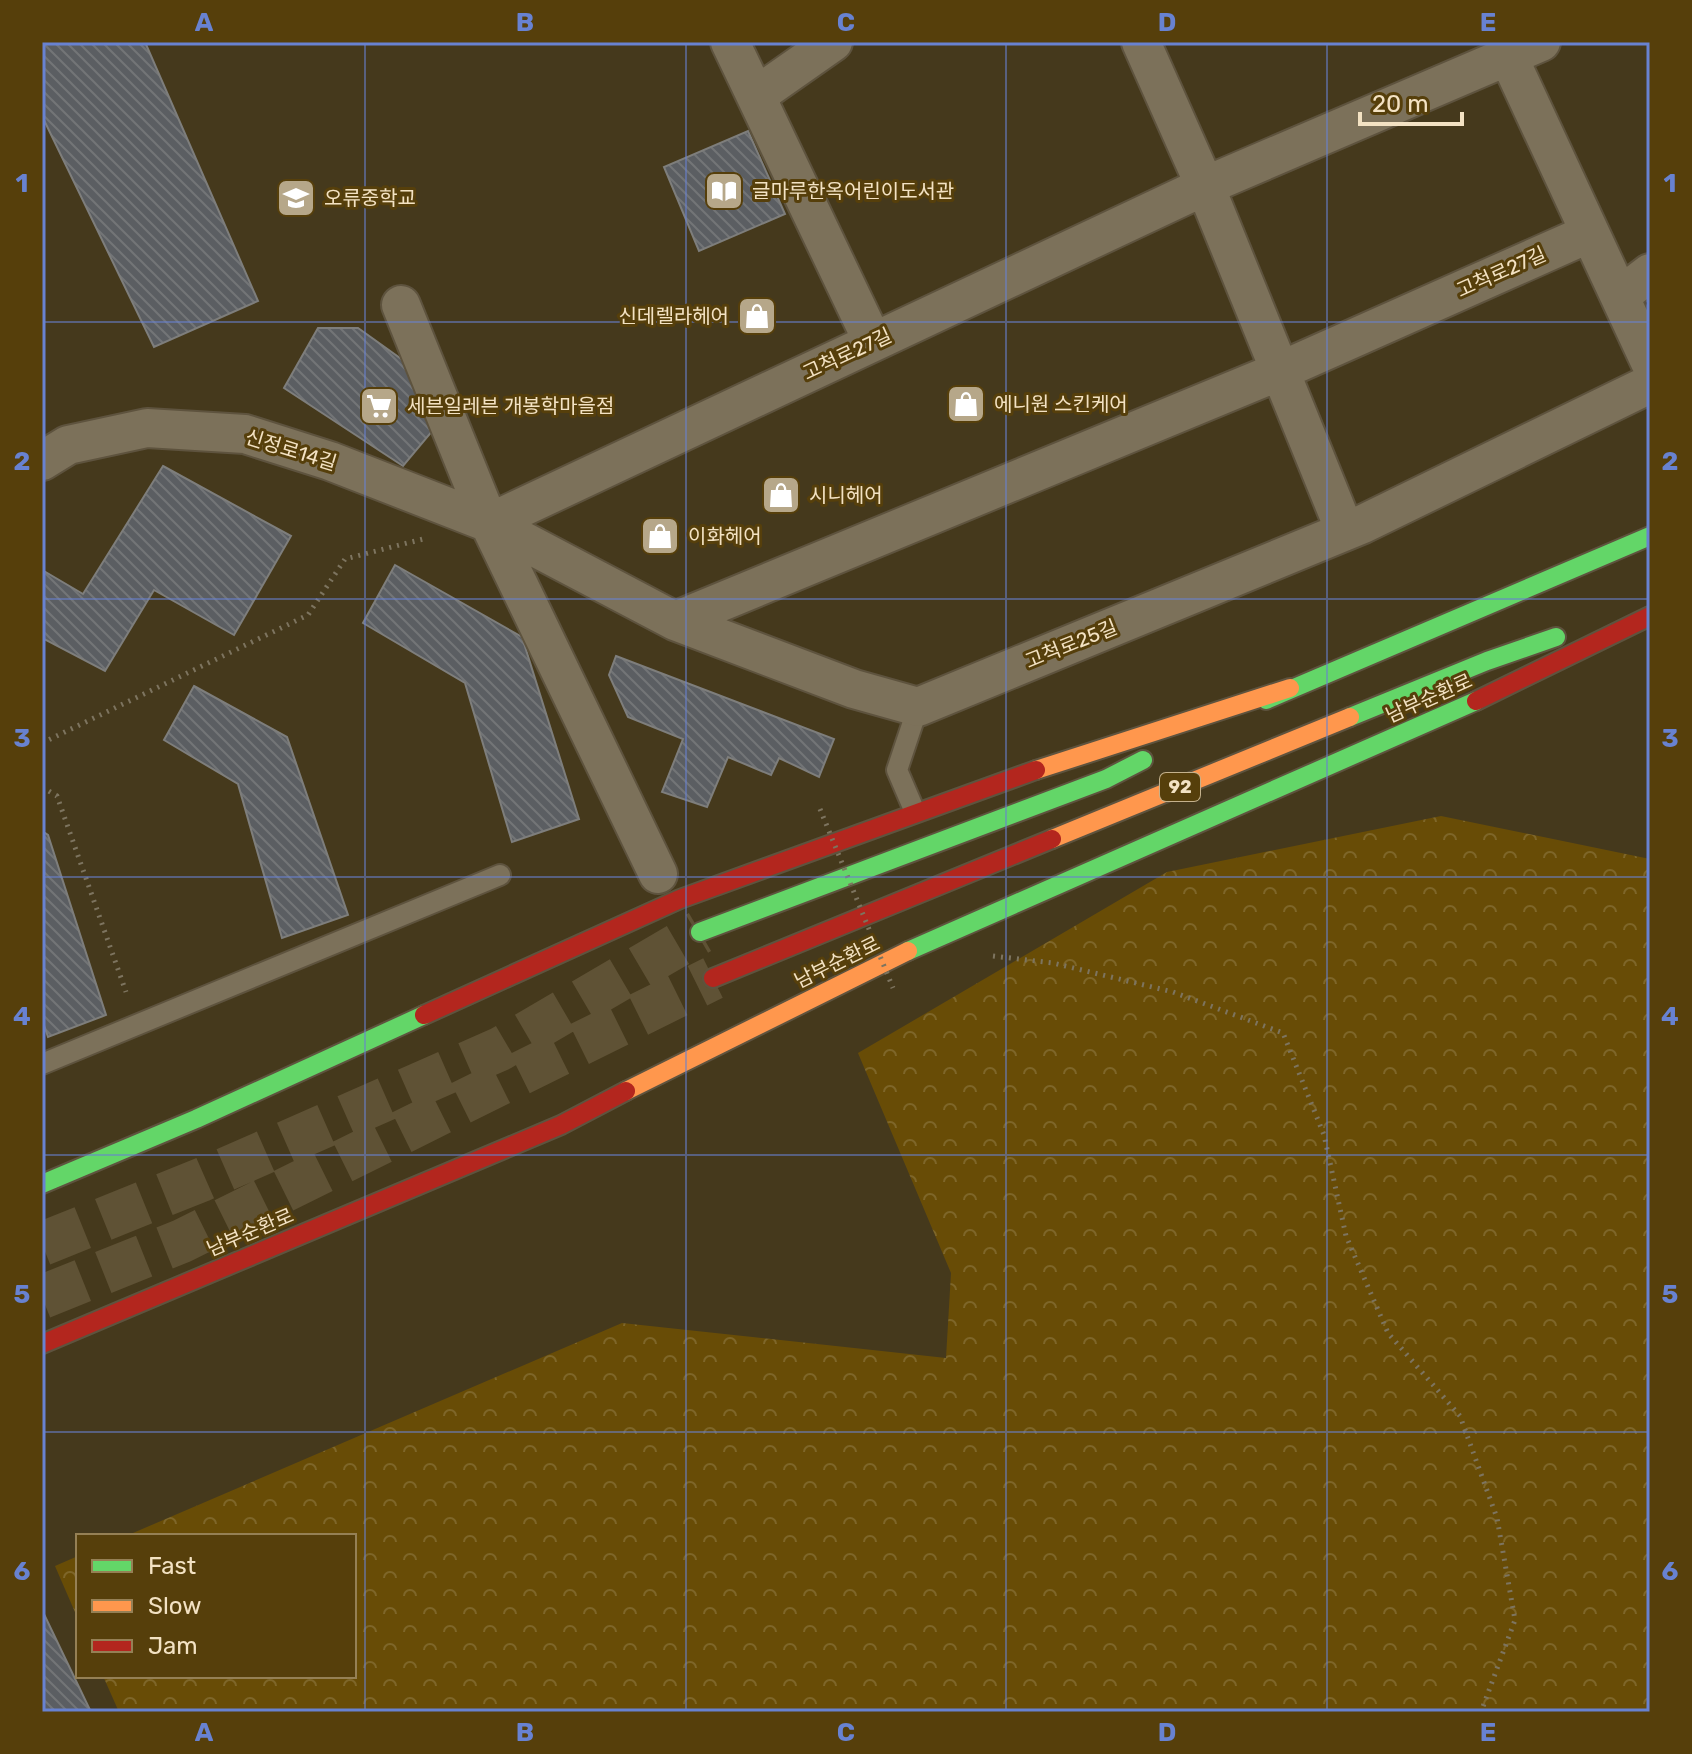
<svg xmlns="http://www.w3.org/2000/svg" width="1692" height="1754" viewBox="0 0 1692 1754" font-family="Rubik,'Noto Sans KR',sans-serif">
  <defs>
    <pattern id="forest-crowns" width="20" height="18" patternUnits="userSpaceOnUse" patternTransform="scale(2)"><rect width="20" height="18" fill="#684c06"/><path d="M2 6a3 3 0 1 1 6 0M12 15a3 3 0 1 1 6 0" fill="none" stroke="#7e6629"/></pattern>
    <pattern id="building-back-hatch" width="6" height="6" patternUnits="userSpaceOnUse" patternTransform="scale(2)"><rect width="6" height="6" fill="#5b5e62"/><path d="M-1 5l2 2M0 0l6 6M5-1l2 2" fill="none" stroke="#737577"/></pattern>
  </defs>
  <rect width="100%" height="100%" fill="#45391c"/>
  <!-- forest -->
  <path fill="url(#forest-crowns)" d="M1441,816L1650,859V1712H119L103,1676H354V1536H126L622,1323L946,1358L951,1273L858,1053L1167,872Z
    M78,1556V1619L55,1566Z"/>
  <!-- building -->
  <path fill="url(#building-back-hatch)" stroke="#7e7e7c" stroke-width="2" d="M42,42H145L258,301L154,347L42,116Z
    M748,131L785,214L699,251L664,167Z
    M318,328H358L418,371L444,417L403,466L284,388Z
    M163,466L291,536L234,635L154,590L105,671L42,638V570L83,594Z
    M395,565L522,637L579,819L512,842L465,683L363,623Z
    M616,656L834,739L819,777L779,758L771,775L728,757L707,807L662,792L683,739L628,717L609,675Z
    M194,686L287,737L348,915L282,938L238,784L164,740Z
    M42,831L48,835L106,1015L48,1037L42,1019Z
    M42,1610L91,1712H42Z"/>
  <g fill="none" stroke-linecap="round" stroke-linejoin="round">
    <!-- primary-tunnel -->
    <path stroke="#5f5235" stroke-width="44" stroke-dasharray="44 22" stroke-linecap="butt" d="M42,1244L201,1180L500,1049L700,932
      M42,1297L182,1241L713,978"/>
    <defs>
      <path id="lane" d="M915,812L897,770L918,707
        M42,1064L500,875"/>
      <path id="street" d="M730,42L873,342
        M1141,42L1205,186L1345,531
        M1508,56L1650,362
        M756,96L833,42
        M1620,296L1650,273
        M401,305L489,523L658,874
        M42,461L68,445L147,428L245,434L330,461L489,523L675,621L854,689L918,707L1363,524L1650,384
        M489,523L1205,186L1541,42
        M675,621L1280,371L1590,233"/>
      <path id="fast" d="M1266,700L1650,536
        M1350,717L1487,661L1556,637
        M700,932L1106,779L1143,760
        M908,951L1476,701
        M42,1184L196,1119L424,1015"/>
      <path id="slow" d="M1036,770L1290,688
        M1052,839L1350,717
        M626,1091L908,951"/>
      <path id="jam" d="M1476,701L1650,616
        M713,978L1052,839
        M424,1015L680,899L1036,770
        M42,1344L561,1125L626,1091"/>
    </defs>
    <!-- lane casing -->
    <use href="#lane" stroke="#5e533e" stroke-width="24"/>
    <!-- street casing -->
    <use href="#street" stroke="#5e533e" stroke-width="42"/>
    <!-- fast casing -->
    <use href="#fast" stroke="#5e533e" stroke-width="22"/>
    <!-- slow casing -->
    <use href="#slow" stroke="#5e533e" stroke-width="22"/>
    <!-- jam casing -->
    <use href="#jam" stroke="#5e533e" stroke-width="22"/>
    <!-- path -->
    <path stroke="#7d745f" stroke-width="5" stroke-dasharray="2 6" stroke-linecap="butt" d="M42,743L308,615L345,559L427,538
      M42,787L57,796L126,992
      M993,956L1053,963L1173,992L1283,1033L1324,1135L1346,1236L1388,1333L1460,1416L1497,1518L1515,1620L1481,1712"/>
    <!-- lane -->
    <use href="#lane" stroke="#7c715a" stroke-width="20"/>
    <!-- street -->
    <use href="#street" stroke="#7c715a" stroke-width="38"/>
    <!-- fast -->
    <use href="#fast" stroke="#63d668" stroke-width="18"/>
    <!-- slow -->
    <use href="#slow" stroke="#ff974d" stroke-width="18"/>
    <!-- jam -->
    <use href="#jam" stroke="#b3261e" stroke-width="18"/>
    <!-- path-bridge -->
    <path stroke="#7d745f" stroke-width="5" stroke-dasharray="2 6" stroke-linecap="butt" d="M820,809L893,988"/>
  </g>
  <!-- grid -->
  <path fill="none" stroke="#6882d1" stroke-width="2" stroke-opacity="0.55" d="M365,42V1712M686,42V1712M1006,42V1712M1327,42V1712M42,322H1650M42,599H1650M42,877H1650M42,1155H1650M42,1432H1650"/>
  <!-- icons -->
  <defs>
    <symbol id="library-square" viewBox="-11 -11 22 22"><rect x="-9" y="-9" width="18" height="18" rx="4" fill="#b6a789" stroke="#563f0b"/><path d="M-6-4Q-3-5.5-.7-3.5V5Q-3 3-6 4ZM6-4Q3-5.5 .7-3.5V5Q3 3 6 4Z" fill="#fff"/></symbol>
    <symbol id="school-square" viewBox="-11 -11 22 22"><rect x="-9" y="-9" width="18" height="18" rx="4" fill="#b6a789" stroke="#563f0b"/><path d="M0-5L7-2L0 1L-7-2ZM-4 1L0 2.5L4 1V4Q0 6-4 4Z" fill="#fff"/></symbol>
    <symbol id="shop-square" viewBox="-11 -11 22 22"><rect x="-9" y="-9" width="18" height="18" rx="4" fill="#b6a789" stroke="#563f0b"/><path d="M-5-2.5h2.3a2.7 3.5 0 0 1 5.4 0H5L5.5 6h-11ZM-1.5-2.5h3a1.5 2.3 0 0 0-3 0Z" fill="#fff"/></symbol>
    <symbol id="supermarket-square" viewBox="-11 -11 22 22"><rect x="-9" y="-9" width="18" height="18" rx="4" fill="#b6a789" stroke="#563f0b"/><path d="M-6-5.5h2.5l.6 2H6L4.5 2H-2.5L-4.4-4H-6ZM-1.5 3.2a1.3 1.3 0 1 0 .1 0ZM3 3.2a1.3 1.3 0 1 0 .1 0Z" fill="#fff"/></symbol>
  </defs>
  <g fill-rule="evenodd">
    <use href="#library-square" x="702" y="169" width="44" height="44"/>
    <use href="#school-square" x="274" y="176" width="44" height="44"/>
    <use href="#shop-square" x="735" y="294" width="44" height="44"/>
    <use href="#shop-square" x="944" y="382" width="44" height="44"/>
    <use href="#supermarket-square" x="357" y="384" width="44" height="44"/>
    <use href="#shop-square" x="759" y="473" width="44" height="44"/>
    <use href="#shop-square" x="638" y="514" width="44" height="44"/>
  </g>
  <g text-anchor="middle" stroke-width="6" stroke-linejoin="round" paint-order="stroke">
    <!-- shield labels -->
    <rect fill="#563f0b" stroke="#c4b18c" stroke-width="2" x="1160" y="773" width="40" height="28" rx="6"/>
    <g font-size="18" font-weight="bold" fill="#f3e2c3">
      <text x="1180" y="793">92</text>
    </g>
    <!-- poi labels -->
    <g font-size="20" fill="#f3e2c3" stroke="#563f0b" text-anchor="start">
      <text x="752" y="198">글마루한옥어린이도서관</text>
      <text x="324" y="205">오류중학교</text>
      <text x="729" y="323" text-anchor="end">신데렐라헤어</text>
      <text x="994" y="411">에니원 스킨케어</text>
      <text x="407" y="413">세븐일레븐 개봉학마을점</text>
      <text x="809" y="502">시니헤어</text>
      <text x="688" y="543">이화헤어</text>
    </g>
    <!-- street labels -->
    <g font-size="20" fill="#f3e2c3" stroke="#563f0b">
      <text transform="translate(1501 272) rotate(-24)" y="7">고척로27길</text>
      <text transform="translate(847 354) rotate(-25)" y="7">고척로27길</text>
      <text transform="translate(291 450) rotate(17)" y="7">신정로14길</text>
      <text transform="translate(1071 644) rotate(-22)" y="7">고척로25길</text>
      <text transform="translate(1429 698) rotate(-24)" y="7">남부순환로</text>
      <text transform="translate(837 962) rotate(-26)" y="7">남부순환로</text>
      <text transform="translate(250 1232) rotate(-23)" y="7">남부순환로</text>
    </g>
  </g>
  <!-- border -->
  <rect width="1692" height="1754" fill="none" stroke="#563f0b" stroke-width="88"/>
  <!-- legend -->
  <rect x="76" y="1534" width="280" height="144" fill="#563f0b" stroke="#958055" stroke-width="2"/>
  <rect x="92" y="1560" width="40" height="12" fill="#63d668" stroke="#958055" stroke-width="2"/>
  <text x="148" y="1574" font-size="24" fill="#f3e2c3">Fast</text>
  <rect x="92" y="1600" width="40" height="12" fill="#ff974d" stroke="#958055" stroke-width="2"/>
  <text x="148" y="1614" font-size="24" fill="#f3e2c3">Slow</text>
  <rect x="92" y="1640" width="40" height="12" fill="#b3261e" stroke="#958055" stroke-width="2"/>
  <text x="148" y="1654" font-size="24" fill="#f3e2c3">Jam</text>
  <!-- scale -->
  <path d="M1360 112v12h102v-12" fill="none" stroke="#f3e2c3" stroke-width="4"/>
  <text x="1372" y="112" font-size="24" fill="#f3e2c3" stroke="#563f0b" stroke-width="6" paint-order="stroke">20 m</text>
  <rect x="44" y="44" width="1604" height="1666" fill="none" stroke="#6882d1" stroke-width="3"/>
  <g font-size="26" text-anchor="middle" font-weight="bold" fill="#6882d1">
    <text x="204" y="31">A</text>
    <text x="525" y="31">B</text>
    <text x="846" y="31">C</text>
    <text x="1167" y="31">D</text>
    <text x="1488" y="31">E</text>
    <text x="22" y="192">1</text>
    <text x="1670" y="192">1</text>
    <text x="22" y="470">2</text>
    <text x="1670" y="470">2</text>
    <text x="22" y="747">3</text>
    <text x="1670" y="747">3</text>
    <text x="22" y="1025">4</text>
    <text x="1670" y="1025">4</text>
    <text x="22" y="1303">5</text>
    <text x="1670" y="1303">5</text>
    <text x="22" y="1580">6</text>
    <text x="1670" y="1580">6</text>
    <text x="204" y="1741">A</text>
    <text x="525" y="1741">B</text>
    <text x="846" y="1741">C</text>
    <text x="1167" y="1741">D</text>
    <text x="1488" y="1741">E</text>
  </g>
</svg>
